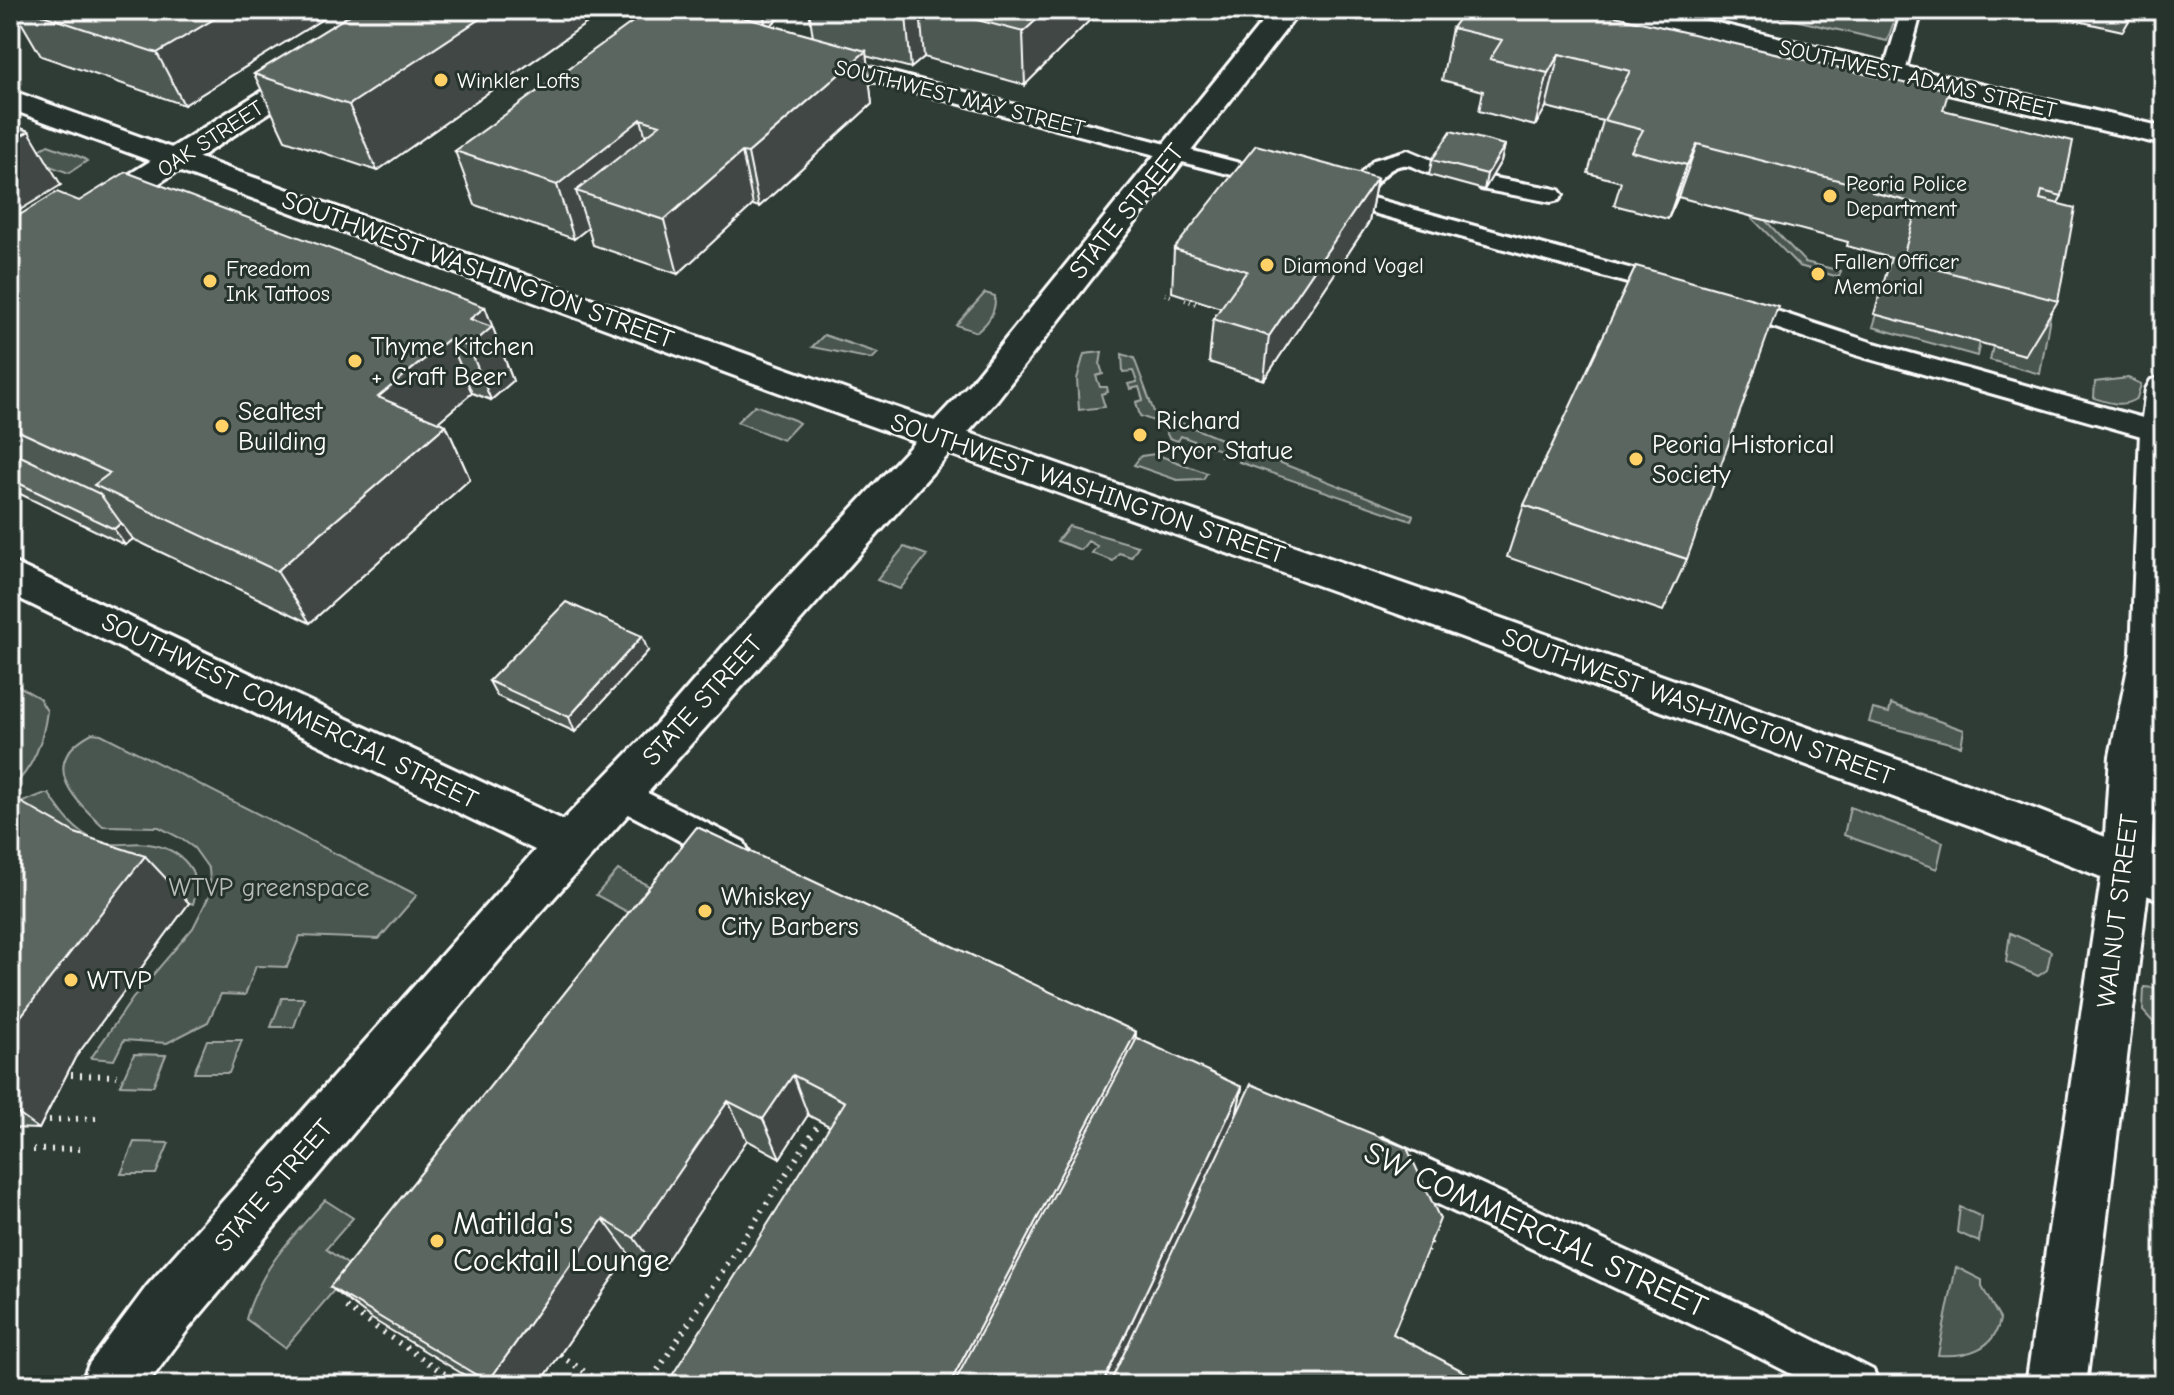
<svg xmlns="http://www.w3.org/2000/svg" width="2174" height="1395" viewBox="0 0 2174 1395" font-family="'Comic Neue',sans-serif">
  <rect width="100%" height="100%" fill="#2f3b35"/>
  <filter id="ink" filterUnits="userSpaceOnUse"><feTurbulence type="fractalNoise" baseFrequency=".0125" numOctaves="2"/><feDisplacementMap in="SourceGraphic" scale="16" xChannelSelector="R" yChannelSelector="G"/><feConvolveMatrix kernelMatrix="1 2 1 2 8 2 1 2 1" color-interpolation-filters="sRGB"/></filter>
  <g filter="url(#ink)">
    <!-- green -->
    <path fill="#4a544f" stroke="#a4aaa7" stroke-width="2" d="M1750,10H1898L1887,41Z
      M48,145L83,158L87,161L69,173L33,160L36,152Z
      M1750,216L1765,220L1805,262L1841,271L1839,277L1799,266Z
      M2061,253L2040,374L1990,360L1993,346L2025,354Z
      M985,293L995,296C996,312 989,322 977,332L956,325Z
      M1877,314L1980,342L1977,356L1873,327Z
      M824,335L878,353L872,359L812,347Z
      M1102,352L1100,365L1103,374L1096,376L1100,387H1107L1108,392L1101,394L1105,407L1079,410L1077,379L1084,354Z
      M1122,354L1134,358L1154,412L1238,446L1229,458L1221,456L1223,451L1205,445L1203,449L1194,446L1197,442L1181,436L1178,441L1169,438L1162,424L1140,416L1136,402L1143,400L1139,387L1130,389L1128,384L1137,382L1133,371L1123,372Z
      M2128,378L2141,384L2137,398C2123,408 2110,403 2094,398L2095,382Z
      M755,405L794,420L799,423L783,440L737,422Z
      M1248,450L1413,515L1411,521L1239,462Z
      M1155,454L1207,473L1203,479L1177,480L1134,465L1141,456Z
      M1069,526L1138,546L1131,557L1119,553L1113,561L1092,553L1097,546L1088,541L1081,550L1057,541Z
      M904,547L927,555L900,589L877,580Z
      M10,681L39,698L47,711C43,742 34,767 10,790Z
      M1891,704L1964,730L1961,746L1869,722L1873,709L1889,713Z
      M92,733L101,734L417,895L379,939L300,936L287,967L256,966L245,995L221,994L208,1022L167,1043L124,1040L114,1060L91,1058L133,998L193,928L211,892L209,869L194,848L180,838L159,827L103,826C71,798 38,762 92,733Z
      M43,794H49C63,815 74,831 98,842C112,848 132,841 148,844C180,848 205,872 193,904L122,880L20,803Z
      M1850,807L1943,842L1937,869L1844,835Z
      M618,870L655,889L633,915L596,895Z
      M2010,933L2051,951L2047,970L2038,976L2006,962Z
      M2144,987L2164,989V1026L2154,1023L2143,1011Z
      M282,998H304L294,1027H271Z
      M207,1040H242L229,1073H194Z
      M134,1054L166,1055L153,1086L120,1085Z
      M134,1142L169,1143L156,1174H121Z
      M325,1200L353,1218L326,1249L353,1268L285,1348L246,1319C259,1270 292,1237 325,1200Z
      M1960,1207L1982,1217L1979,1242L1957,1232Z
      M1956,1267L1982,1280V1287L2000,1319C1995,1350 1966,1357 1938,1355Z"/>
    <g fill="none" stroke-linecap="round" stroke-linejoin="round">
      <defs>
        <path id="lane" d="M1902,10H1922L1905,72L1894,78L1883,72Z
          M827,56L1286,175L1290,180L1286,185L1278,187L819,67L816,62L819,57Z
          M1408,150L1439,163L1443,168L1439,173C1425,176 1420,167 1407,165C1390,163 1375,185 1365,196L1680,282L1684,287L1680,292L1671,295L1322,199L1318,194L1322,189L1330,187L1344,191L1374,160Z
          M1489,177L1551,188L1559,190L1563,195L1559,200L1551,202L1481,189L1477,184L1481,179Z
          M1731,296L1874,343L2164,424V440L2159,441L1856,355L1722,310L1718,304L1722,298Z
          M618,778L744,842L749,852L744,862L732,867L720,862L606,802L601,792L606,782Z
          M1382,1138L1757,1311L1873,1370L1880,1385H1813L1727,1341L1368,1171L1362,1157L1368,1143Z"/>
        <path id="street" d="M391,10H424L420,16L22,271L10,274V249Z
          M1272,10H1301L997,400L505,953L189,1328L147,1385H80L89,1364L147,1286L535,850L10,594V561L563,820L658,722L727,642L971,382Z
          M2164,377V708L2156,756L2151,866L2086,1385H2026L2103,866L2110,756L2131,653L2140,432L2146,389L2151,380Z"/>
        <path id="secondary" d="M1611,10H1661L2164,127V145L1625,18L1615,16Z
          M10,90L883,403L1456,602L2019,803L2164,860V902L1985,831L1426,624L857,421L10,109Z"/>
      </defs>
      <!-- lane casing -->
      <use href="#lane" stroke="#fff" stroke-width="6"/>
      <!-- street casing -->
      <use href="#street" stroke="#fff" stroke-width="6"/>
      <!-- secondary casing -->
      <use href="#secondary" stroke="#fff" stroke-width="6"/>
      <!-- path-far1 -->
      <path stroke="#fff" stroke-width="4" stroke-dasharray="1 4" stroke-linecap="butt" d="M2157,25L2164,27
        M1165,294L1174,297
        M1185,300L1196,304"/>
      <!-- path -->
      <path stroke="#fff" stroke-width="6" stroke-dasharray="2 7" stroke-linecap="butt" d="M71,1075L117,1076
        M49,1120L97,1118
        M33,1150L82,1149
        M1427,1252L1431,1240
        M346,1307L461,1385
        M560,1355L604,1385
        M648,1385L820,1122"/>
      <!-- lane -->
      <use href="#lane" fill="#26332d" fill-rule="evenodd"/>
      <!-- street -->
      <use href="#street" fill="#26332d" fill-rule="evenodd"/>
      <!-- secondary -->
      <use href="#secondary" fill="#26332d" fill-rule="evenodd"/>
    </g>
    <!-- wall -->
    <path fill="#4e5853" stroke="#fff" stroke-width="2" d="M14,10H337L184,105L41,56Z
      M358,10H593L589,13L591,20L377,171L285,140L254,74Z
      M720,10H789L770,25L813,37L809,10H1100L1025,85L924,57L911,68L866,56L872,104L759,207L753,205L678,274L593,245L588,228L574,239L475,205L455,151L721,11Z
      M2028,10H2135L2123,31Z
      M1452,28L1943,110L2062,196L2058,203V301L2025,355L1874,314L1891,258L1847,246L1848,242L1678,197L1668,219L1614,205L1621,182L1588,173L1603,121L1546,107L1535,126L1479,111L1483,91L1442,80Z
      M1505,145L1501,161L1484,190L1429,175L1432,160Z
      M1377,178L1369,222L1264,380L1209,362L1213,319L1221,308L1172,292L1174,249Z
      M79,201L485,307L513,381L491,400L472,393L438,422L446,425L470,479L310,623L133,539L125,545L10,489V221Z
      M1524,505L1687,559L1663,611L1507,557Z
      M648,651L575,732L497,696L489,681Z
      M10,796L189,903L75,1058L39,1129L10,1128Z
      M697,827L1136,1032L1135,1042L1242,1087L1237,1112L1393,1334L829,1126L808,1115L780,1158L747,1140L659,1272L629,1254L539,1385H481L372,1319L330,1287Z"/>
    <!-- shaded-wall -->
    <path fill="#404744" stroke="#fff" stroke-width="2" d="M229,10H337L184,105L157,53Z
      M493,10H593L589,13L591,20L377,171L349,105Z
      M763,10H789L766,29Z
      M913,10H920L924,57L911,68L906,16Z
      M1047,10H1100L1025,85L1023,32Z
      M866,51L872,104L759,207L748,153Z
      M1559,54L1546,107L1535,126L1548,73Z
      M641,119L655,172L576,191L588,228L574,239L557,185Z
      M29,131L61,185L10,216V142Z
      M1697,144L1678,197L1668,219L1687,165Z
      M1505,145L1501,161L1484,190L1487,174Z
      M742,152L753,205L678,274L664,220Z
      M1377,178L1369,222L1264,380L1269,336Z
      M485,307L513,381L491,400L469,347L470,319Z
      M449,339L472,393L404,451L378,397Z
      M446,425L470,479L310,623L277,571Z
      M121,523L133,539L125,545L114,529Z
      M642,636L648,651L575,732L569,717Z
      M145,856L189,903L75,1058L39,1129L10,1108V1037L21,1016Z
      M1136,1032L1133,1074L971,1385H949Z
      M793,1075L808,1115L780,1158L763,1119Z
      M1242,1087L1234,1127L1114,1385H1102Z
      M728,1101L747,1140L659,1272L634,1238Z
      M603,1219L629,1254L539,1385H491L488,1382Z"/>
    <!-- building -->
    <path fill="#5b6661" stroke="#fff" stroke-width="2" d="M27,10H229L157,53Z
      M358,10H493L349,105L254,74Z
      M649,10H716L866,51L748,153L742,152L664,220L576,191L660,125L641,119L557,185L455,151Z
      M883,10H913L906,16Z
      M939,10H1047L1023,32Z
      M1465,10H1589L1908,84L1909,81L1949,90L1943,110L2073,141L2062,196L2042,191L2040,199L2075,208L2058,301L1902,260L1918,204L1872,192L1873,189L1697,144L1687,165L1631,151L1643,130L1604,120L1630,71L1559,54L1548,73L1490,59L1502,40L1452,28Z
      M10,124L29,131L10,142Z
      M1451,131L1505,145L1487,174L1432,160Z
      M1256,145L1377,178L1269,336L1213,319L1247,271L1174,249Z
      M126,172L485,307L470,319L492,327L469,347L449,339L378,397L446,425L277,571L94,485L110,473L10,427V221L57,192L79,201Z
      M1636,266L1778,306L1687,559L1524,505Z
      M10,451L100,494L121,523L114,529L10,479Z
      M566,602L642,636L569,717L489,681Z
      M10,796L75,833L145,856L21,1016L10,1037Z
      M697,827L1136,1032L949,1385H666L845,1102L793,1075L763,1119L728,1101L634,1238L603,1219L488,1382L330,1287Z
      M1137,1038L1242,1087L1102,1385H953Z
      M1251,1084L1407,1148L1440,1219L1393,1334L1489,1385H1109Z"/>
  </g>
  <!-- markers -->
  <g fill="#ffd166" stroke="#26332d" stroke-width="3">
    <circle cx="441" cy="80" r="8"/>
    <circle cx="1830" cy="196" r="8"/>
    <circle cx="1267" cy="265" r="8"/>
    <circle cx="1818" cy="274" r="8"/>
    <circle cx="210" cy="281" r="8"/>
    <circle cx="355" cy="361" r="8"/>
    <circle cx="222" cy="426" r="8"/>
    <circle cx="1140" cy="435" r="8"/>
    <circle cx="1636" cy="459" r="8"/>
    <circle cx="705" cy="911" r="8"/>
    <circle cx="71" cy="980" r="8"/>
    <circle cx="437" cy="1241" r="8"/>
  </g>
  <g text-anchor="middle" stroke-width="6" stroke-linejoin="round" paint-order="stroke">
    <!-- far-street labels -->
    <g font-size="22" fill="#fff" stroke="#26332d">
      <text transform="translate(1918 78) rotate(13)" y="8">SOUTHWEST ADAMS STREET</text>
      <text transform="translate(960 97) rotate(14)" y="8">SOUTHWEST MAY STREET</text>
      <text transform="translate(210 138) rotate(-33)" y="8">OAK STREET</text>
    </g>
    <!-- far-poi labels -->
    <g font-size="22" fill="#fff" stroke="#26332d" text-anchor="start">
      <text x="457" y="88">Winkler Lofts</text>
      <text x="1846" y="191">Peoria Police<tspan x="1846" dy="25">Department</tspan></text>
      <text x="1834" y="269">Fallen Officer<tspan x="1834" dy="25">Memorial</tspan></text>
      <text x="1283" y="273">Diamond Vogel</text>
      <text x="226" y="276">Freedom<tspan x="226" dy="25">Ink Tattoos</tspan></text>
    </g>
    <!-- street labels -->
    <g font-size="26" fill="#fff" stroke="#26332d">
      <text transform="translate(1126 211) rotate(-51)" y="9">STATE STREET</text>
      <text transform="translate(478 269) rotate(20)" y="9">SOUTHWEST WASHINGTON STREET</text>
      <text transform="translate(1088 488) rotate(19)" y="9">SOUTHWEST WASHINGTON STREET</text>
      <text transform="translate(702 700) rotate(-48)" y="9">STATE STREET</text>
      <text transform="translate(1698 706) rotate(20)" y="9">SOUTHWEST WASHINGTON STREET</text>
      <text transform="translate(290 710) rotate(26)" y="9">SOUTHWEST COMMERCIAL STREET</text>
      <text transform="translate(2117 911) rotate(-83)" y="9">WALNUT STREET</text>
      <text transform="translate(273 1185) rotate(-49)" y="9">STATE STREET</text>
    </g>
    <!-- poi labels -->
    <g font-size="26" fill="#fff" stroke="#26332d" text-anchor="start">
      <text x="371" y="355">Thyme Kitchen<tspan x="371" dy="30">+ Craft Beer</tspan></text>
      <text x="238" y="420">Sealtest<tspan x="238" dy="30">Building</tspan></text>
      <text x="1156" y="429">Richard<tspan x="1156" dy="30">Pryor Statue</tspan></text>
      <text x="1652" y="453">Peoria Historical<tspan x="1652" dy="30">Society</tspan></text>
      <text x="721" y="905">Whiskey<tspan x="721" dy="30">City Barbers</tspan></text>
      <text x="87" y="989">WTVP</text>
    </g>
    <!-- park labels -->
    <g font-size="26" fill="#b7bbb9" stroke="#26332d">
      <text x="269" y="896">WTVP greenspace</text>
    </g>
    <!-- near-poi labels -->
    <g font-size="32" fill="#fff" stroke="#26332d" text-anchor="start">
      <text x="453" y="1234">Matilda's<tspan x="453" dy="37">Cocktail Lounge</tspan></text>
    </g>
    <!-- near-street labels -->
    <g font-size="32" fill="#fff" stroke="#26332d">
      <text transform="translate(1536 1229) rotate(25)" y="11">SW COMMERCIAL STREET</text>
    </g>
  </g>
  <!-- margin -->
  <rect width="2174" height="1395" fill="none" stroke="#26332d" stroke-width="40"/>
  <rect x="20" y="20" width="2134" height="1355" fill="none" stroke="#fff" stroke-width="3" filter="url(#ink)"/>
</svg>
